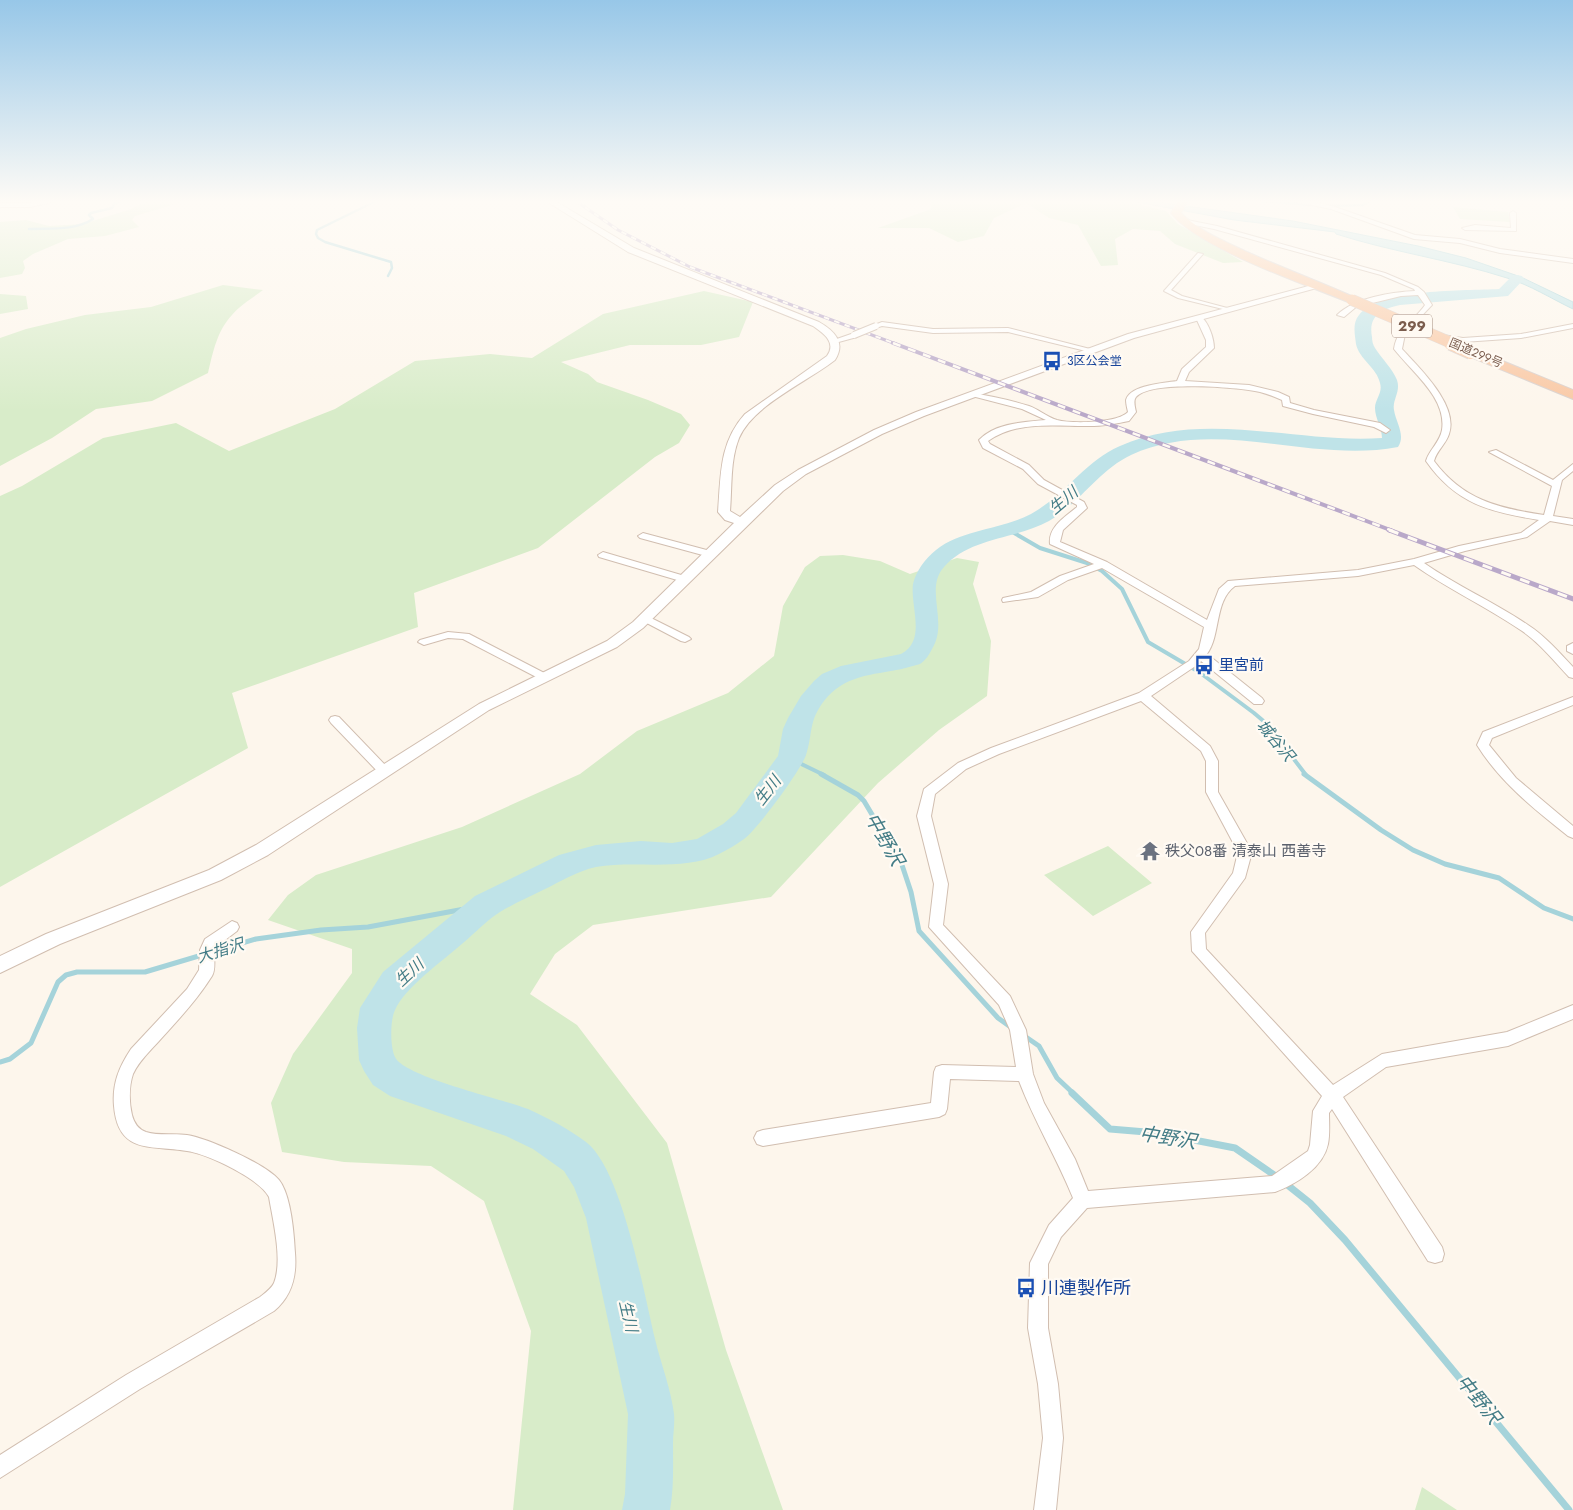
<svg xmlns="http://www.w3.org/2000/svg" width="1573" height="1510" viewBox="0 0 1573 1510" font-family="Jost,'Noto Sans JP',sans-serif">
  <rect width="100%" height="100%" fill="#fdf6ec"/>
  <!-- green -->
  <path fill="#d8ecc9" d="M147,201H186L135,216L132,220L139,227L105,236L68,239L33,254L23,261L25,268L22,274L0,278V222L26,220L49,226L83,224L131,209Z
    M931,201H1126L1166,211L1178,224L1243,262L1223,263L1175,244L1160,231L1133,229L1115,239L1118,265L1101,266L1078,225L1049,218L1026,203L994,218L984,236L958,242L929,228H878L931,209Z
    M1453,207L1508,212L1510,222L1460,219Z
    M223,285L263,290C253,298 240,305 232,315C217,331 213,352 208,373L152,401L96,409L52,438L0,466V338L26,329L85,315L151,307Z
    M704,291L753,302L739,337L701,345H630L561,362L588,374L597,382L648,400L681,414L690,425L679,443L655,457L538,548L414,593L418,627L232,693L248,748L0,887V496L22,486L103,438L176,423L229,451L335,409L415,361L490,354L532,358L603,314Z
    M0,294L26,296L28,309L0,314Z
    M843,555L880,561L910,574L957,558L979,562L973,584L991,641L987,696L939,730L878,783L771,897L593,925L555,954L530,994L577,1025L667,1143L726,1350L783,1510H513L531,1331L484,1201L431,1166L344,1162L282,1152L271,1103L293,1054L352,973V949L268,920L288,895L316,875L462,827L580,774L637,731L728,693L774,656L783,606L805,567L820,556Z
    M1108,846L1152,883L1093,916L1044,875Z
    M1422,1487L1457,1510H1415Z"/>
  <!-- water -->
  <path fill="#bfe3e8" stroke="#a5d3da" d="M1131,201H1150L1293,221L1418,246L1466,258L1521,277L1573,302V309C1552,299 1530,285 1507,278C1451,260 1392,252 1336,234L1335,232L1234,220Z"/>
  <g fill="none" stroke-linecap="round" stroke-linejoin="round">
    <!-- stream-far4 -->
    <path stroke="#a5d3da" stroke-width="2.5" d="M376,201L317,230L316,234L318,238L325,242L391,262L392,268L388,276
      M1259,201L1313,205
      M1328,206L1362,205L1371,201
      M29,229C51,228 74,231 93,219L89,215L91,213L112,208L114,204L121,201"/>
    <!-- stream-far3 -->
    <path stroke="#a5d3da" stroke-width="3" d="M1007,529L1011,531"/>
    <!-- stream-far2 -->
    <path stroke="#a5d3da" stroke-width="4" d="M1009,530L1040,548L1087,563L1102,571L1122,589L1148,642L1199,672L1254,713L1267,724L1306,775
      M791,759L824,775"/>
    <!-- stream-far1 -->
    <path stroke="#a5d3da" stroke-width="5" d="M821,774L858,795L864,801L902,865L911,892L919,931L998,1018L1012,1028
      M1304,774L1381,830L1413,850L1445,864L1499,878L1544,908L1573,919
      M1023,1035L1039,1046L1057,1078L1074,1094
      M0,1062L10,1059L31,1043L58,982L66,975L77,972H145L256,939L321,930L368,927L486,905"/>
    <!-- stream -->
    <path stroke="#a5d3da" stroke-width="7" d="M1072,1093L1110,1129L1158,1133L1235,1148L1277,1177
      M1285,1183L1310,1203L1345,1240L1569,1510"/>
    <!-- river -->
    <path fill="#bfe3e8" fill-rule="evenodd" d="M1517,275L1522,276L1524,279L1508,296L1400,305C1381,309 1368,316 1372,337C1372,341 1373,345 1375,348C1382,359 1392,368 1397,380C1401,392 1392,400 1394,410C1396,423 1406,435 1398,447C1310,464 1216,416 1131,455C1099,470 1080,503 1049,521C1017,539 970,537 944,567C924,589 949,622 932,649C929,655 926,660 920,664C917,665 905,668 902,669C872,675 844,675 824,701C808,722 813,734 806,755C801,770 757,830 744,839C736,845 727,850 719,854C684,872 634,860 596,867C577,871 560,882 543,890C529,897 513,904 500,912C487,920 475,933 463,943C444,960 405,987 395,1010C390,1020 390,1047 395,1057C404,1077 503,1099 528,1109C548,1118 569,1129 586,1142C622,1169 644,1294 655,1339C661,1364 671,1389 674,1414C675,1423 673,1434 673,1443C673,1465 674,1488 670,1510H622L625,1494L628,1414L586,1218L574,1187L564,1171L533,1149L506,1136L390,1096L373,1085L364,1071L359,1060L357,1028L360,1008L383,972L475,896L559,855L596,845L641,841L672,843L697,839L723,824L736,813L778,756L783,729L788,718L801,696L814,681L822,674L841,666L901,654C927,641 910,606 913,584C916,571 925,559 936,550C963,529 1001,530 1031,514C1064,496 1085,461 1120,446C1203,409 1296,444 1382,438C1382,428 1375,418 1375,408C1375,399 1383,393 1380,383C1377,368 1359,359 1356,344C1355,335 1352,323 1359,315C1381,288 1465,291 1499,289L1512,276Z"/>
    <defs>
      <path id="minor" d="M45,201H57L30,207H0V203H30Z
        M1292,201H1313L1335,207L1415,235L1460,239L1500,249L1573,259V263L1500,253L1460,243L1414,239L1331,209Z
        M1513,211L1516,213V231L1465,230L1462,228L1475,225L1511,228L1510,213Z
        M1182,219L1217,226L1385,273L1418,287L1424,292L1432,305L1408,330L1463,338L1521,334L1573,324V328L1521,338L1463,342L1405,334L1402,349C1419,368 1459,405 1449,434C1446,444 1437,450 1434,461C1463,500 1498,508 1544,515L1552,486L1489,452L1496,450L1553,480L1573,464V471L1562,480L1553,516L1573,519V525L1550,521L1527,537L1465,551L1424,563C1457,586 1494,602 1528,625C1545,636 1559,652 1573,667V678L1569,677C1553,660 1538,641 1519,629C1485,606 1448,589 1414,565L1358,576L1235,586C1214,601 1221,635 1207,654L1262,698L1264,701L1262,704H1254L1201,661L1197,665L1151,696L1210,746L1218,761V792L1252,852L1245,878L1205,933L1206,949L1333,1085L1382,1054L1507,1032L1573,1005V1019L1508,1046L1386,1067L1343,1097L1442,1247L1444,1254L1442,1261L1435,1263L1428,1261L1332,1109L1329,1113C1329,1123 1330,1134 1328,1144C1323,1168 1296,1184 1275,1192L1087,1208L1061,1237L1048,1264V1328L1058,1384L1063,1438L1056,1510H1034L1043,1438L1038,1384L1028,1328L1030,1263L1049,1225L1073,1198C1057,1158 1034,1121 1019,1081L950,1079L947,1109L945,1114L939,1117L763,1146L757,1144L754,1138L757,1132L763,1130L931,1103L934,1072L936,1067L942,1065L1016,1067L1010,1030L999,1005L929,927L934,884L917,816L924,789L958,763L991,748L1139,693L1189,661L1199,649L1204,627L1102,568L1068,580L1038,597L1003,602L1002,600L1003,598L1031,592L1060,576L1094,564L1050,544C1048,527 1065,517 1077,507V505L1038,484L1023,469L983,448L979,440C995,423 1024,422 1046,420L1022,409L968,395L972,393C991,396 1010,400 1029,406C1038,409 1047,417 1057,420C1072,424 1118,423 1128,412C1127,408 1126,403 1126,400C1130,385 1164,383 1177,381L1182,369L1206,347V340L1196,318L1200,316C1208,321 1214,338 1214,348L1189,372L1185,381L1249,385L1278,392L1289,397L1290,403L1314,410L1380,423L1390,430L1386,433L1374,427L1313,414L1283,406L1282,400C1275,397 1268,394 1260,392C1238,387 1151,380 1136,397C1133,401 1135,407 1136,412L1129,421C1118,423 1105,426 1094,426C1059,427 1019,419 988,441L990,444L1029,465L1044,480L1084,502L1087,508L1063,530L1060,542L1107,562L1207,620L1219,589L1228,581L1358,570L1414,559L1459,546L1521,533L1539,520C1490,512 1456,504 1426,461C1429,450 1440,442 1442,430C1447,398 1412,372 1394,349C1397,328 1414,321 1425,305L1418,295L1401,296L1356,307L1344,317L1337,315C1354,298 1392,292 1415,291L1414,289L1381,275L1214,229L1180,222ZM1141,701L1201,751L1206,761V792L1238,852L1233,873L1191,932L1192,951L1322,1096L1313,1111L1310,1145L1308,1151L1272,1176L1088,1191L1075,1159L1044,1103L1033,1074L1026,1030L1010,996L943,925L948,884L931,816L935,794L966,769L999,754Z
        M1198,253L1203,254L1171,290L1182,296L1231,309V311L1178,298L1164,291Z
        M882,322L933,329L1008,328L1094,350L1090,352L1008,332L933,333L882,326L876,328L872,326Z
        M854,333L858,335L857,337L835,343L831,341Z
        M643,533L714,552L715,554L710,557L640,538L638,536Z
        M603,552L688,577L689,579L684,582L599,557L598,555Z
        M645,615L689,637L691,639L685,642L681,641L641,620L640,618Z
        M448,632L469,634L552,677L546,681L542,680L463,639L448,638L424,645L418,642L420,640Z
        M1573,643V654L1567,651V646Z
        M1573,697V705L1492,738L1489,745L1516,778L1573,826V838L1568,836C1534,809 1500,782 1477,745L1483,732Z
        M335,716L339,717L388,768L390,771L388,774H380L331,723L329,720L331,717Z
        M232,921L237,923L239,927L237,931L216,947C212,956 217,967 212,976C197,1000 178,1020 159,1041C150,1051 139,1061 133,1074C129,1086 129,1102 132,1115C134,1123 138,1129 146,1132C159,1136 174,1133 187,1135C207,1138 266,1164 279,1180C291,1195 294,1234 295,1253C297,1276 292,1296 274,1311L140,1389L0,1478V1455L126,1375L260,1297C265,1293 271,1289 274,1283C283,1260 273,1221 269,1197C260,1179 208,1154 187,1151C152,1145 118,1155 114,1106C112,1084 119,1067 131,1049L187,989L199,970L200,950L205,939Z"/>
      <path id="tertiary" d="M546,201H555L634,248L819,322C835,331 846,343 835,360C807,382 753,405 739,438C730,460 732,488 730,511L740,517L775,485L798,470L874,430L916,412L1128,334L1320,283L1324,286L1134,338L924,416L882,434L806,474L783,491L643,628L617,647L489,710L268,855L221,880L60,944L0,973V956L46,934L209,870L256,845L479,704L607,641L633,622L734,523L725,520L718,512C721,475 719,443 745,414L827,356C837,342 823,333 813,326L628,252Z"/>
      <path id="trunk" d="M1178,201H1188L1181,213C1199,231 1224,241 1247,252C1283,268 1320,282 1356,298L1358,300L1352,304L1348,302C1304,284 1198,248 1171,213Z
        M1471,348L1573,390V399L1466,355L1465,352L1466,349Z"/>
    </defs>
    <!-- minor casing -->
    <use href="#minor" stroke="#d1beb0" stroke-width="2"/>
    <!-- tertiary casing -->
    <use href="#tertiary" stroke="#d1beb0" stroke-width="2"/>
    <!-- trunk casing -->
    <use href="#trunk" stroke="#dad1cd" stroke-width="2"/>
    <!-- minor -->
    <use href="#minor" fill="#fff" fill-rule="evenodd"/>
    <!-- tertiary -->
    <use href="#tertiary" fill="#fff" fill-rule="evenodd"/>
    <!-- trunk -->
    <use href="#trunk" fill="#f9c8a4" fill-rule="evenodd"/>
    <defs>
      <path id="rail-far2" d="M576,201L618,230L690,267L896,344"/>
      <path id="rail-far1" d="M893,343L1393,531"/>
      <path id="rail" d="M1389,530L1573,599"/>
    </defs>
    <!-- rail-far2 casing -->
    <use href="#rail-far2" stroke="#b9a8c9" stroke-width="3"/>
    <!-- rail-far1 casing -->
    <use href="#rail-far1" stroke="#b9a8c9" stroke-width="4"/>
    <!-- rail casing -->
    <use href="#rail" stroke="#b9a8c9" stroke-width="5"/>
    <!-- rail-far2 -->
    <use href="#rail-far2" stroke="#fffaf3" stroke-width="2" stroke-dasharray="5.5" stroke-linecap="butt"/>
    <!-- rail-far1 -->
    <use href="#rail-far1" stroke="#fffaf3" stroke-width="2.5" stroke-dasharray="8" stroke-linecap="butt"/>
    <!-- rail -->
    <use href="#rail" stroke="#fffaf3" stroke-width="3" stroke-dasharray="10" stroke-linecap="butt"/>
    <defs>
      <path id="minor-bridge" d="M854,335L876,326"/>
      <path id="trunk-bridge-far1" d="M1352,300L1454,344"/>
      <path id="trunk-bridge" d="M1451,343L1471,352"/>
    </defs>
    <!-- minor-bridge casing -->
    <use href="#minor-bridge" stroke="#d1beb0" stroke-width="8" stroke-linecap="butt"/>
    <!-- trunk-bridge-far1 casing -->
    <use href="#trunk-bridge-far1" stroke="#dad1cd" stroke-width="12" stroke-linecap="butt"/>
    <!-- trunk-bridge casing -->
    <use href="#trunk-bridge" stroke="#dad1cd" stroke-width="16" stroke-linecap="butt"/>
    <!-- minor-bridge -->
    <use href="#minor-bridge" stroke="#fff" stroke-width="6"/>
    <!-- trunk-bridge-far1 -->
    <use href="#trunk-bridge-far1" stroke="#f9c8a4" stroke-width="11"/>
    <!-- trunk-bridge -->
    <use href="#trunk-bridge" stroke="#f9c8a4" stroke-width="14"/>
  </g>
  <!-- sky -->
  <linearGradient id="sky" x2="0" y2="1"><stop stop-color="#97c7e8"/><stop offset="0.49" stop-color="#fefbf6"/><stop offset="1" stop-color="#fefbf6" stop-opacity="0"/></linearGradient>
  <rect width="1573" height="412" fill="url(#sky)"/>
  <!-- icons -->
  <defs>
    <symbol id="bus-bare" viewBox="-9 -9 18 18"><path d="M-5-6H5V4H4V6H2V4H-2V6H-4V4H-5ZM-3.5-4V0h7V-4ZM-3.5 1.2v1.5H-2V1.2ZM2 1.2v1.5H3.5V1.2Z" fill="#1a4fb4" stroke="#fffaf3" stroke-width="2.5" paint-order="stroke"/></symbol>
    <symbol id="temple-bare" viewBox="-9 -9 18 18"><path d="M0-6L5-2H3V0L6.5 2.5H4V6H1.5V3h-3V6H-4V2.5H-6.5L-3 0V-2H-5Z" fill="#6b7280" stroke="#fffaf3" stroke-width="2.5" paint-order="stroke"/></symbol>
  </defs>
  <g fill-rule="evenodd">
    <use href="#bus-bare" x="1038" y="347" width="28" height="28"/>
    <use href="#bus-bare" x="1190" y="651" width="28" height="28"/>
    <use href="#temple-bare" x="1136" y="837" width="28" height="28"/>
    <use href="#bus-bare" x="1012" y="1274" width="28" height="28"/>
  </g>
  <g text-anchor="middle" stroke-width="4.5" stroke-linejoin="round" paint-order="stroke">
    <!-- far-street labels -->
    <g font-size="12" fill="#7a5c4d" stroke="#fffaf3">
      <text transform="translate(1476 353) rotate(23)" y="4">国道299号</text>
    </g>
    <!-- far-transit labels -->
    <g font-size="12" fill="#164399" stroke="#fffaf3" text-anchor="start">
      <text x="1067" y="365">3区公会堂</text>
    </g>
    <!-- shield labels -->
    <rect fill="#fffaf3" stroke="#a28b7f" stroke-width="1" x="1392" y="314.5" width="40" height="23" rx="4"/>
    <g font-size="14" font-weight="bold" fill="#7a5c4d">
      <text x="1412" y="331">299</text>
    </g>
    <!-- transit labels -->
    <g font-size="15" fill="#164399" stroke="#fffaf3" text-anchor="start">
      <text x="1219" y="670">里宮前</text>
    </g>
    <!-- worship labels -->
    <g font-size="15" fill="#5b616d" stroke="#fffaf3" text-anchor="start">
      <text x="1165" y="856">秩父08番 清泰山 西善寺</text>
    </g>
    <!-- water labels -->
    <g font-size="16" font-style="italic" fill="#437c86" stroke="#fffaf3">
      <text transform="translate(1063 500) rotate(-40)" y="6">生川</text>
      <text transform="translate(1276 740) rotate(50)" y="6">城谷沢</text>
      <text transform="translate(767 790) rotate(-52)" y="6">生川</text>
      <text transform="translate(220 950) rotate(-17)" y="6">大指沢</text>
      <text transform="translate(409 972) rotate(-43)" y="6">生川</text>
      <text transform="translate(629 1316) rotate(77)" y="6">生川</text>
    </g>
    <!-- near-transit labels -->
    <g font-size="18" fill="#164399" stroke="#fffaf3" text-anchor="start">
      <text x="1041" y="1294">川連製作所</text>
    </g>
    <!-- near-water labels -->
    <g font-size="19" font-style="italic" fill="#437c86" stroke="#fffaf3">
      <text transform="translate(885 839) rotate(60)" y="7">中野沢</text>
      <text transform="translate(1168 1137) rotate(9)" y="7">中野沢</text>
      <text transform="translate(1479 1399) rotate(51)" y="7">中野沢</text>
    </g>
  </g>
</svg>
